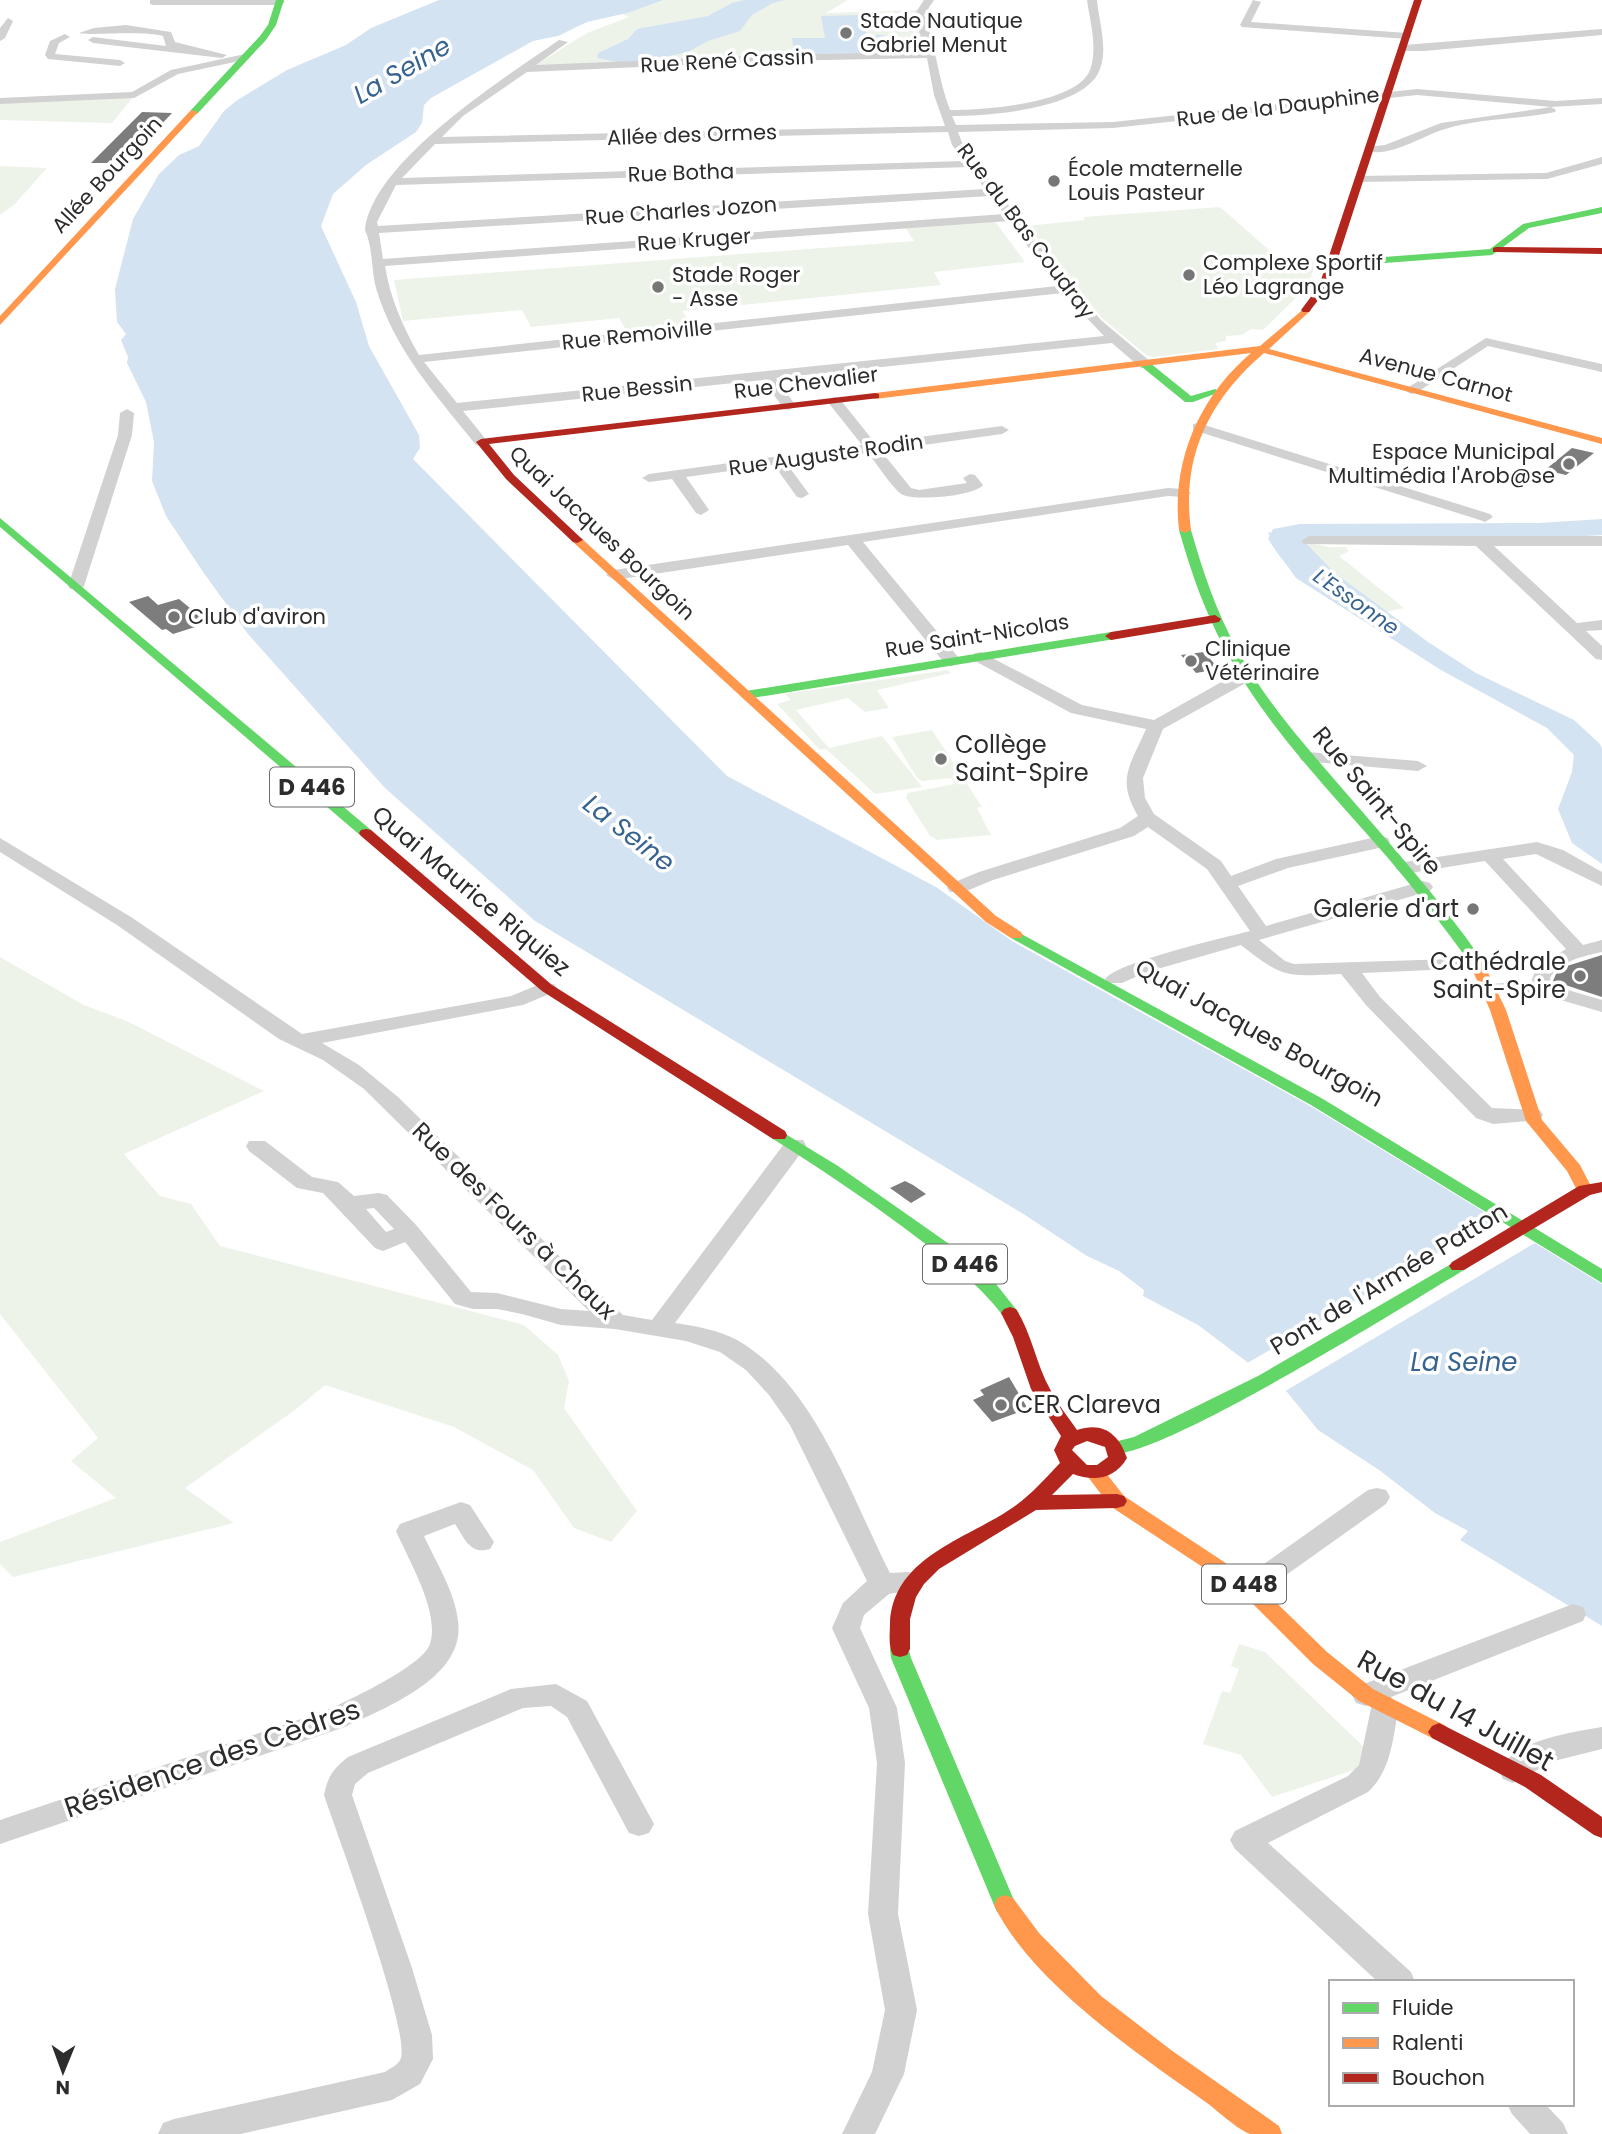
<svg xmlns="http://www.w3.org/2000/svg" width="1602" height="2134" viewBox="0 0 1602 2134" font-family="Poppins,sans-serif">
  <rect width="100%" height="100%" fill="#fff"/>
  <!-- green -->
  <path fill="#eef3ea" d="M665,0H848L826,13L921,10L932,55L534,66L587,33L629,17L622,14Z
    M134,96L112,123L0,120V102Z
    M0,166L47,168L14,205L0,215Z
    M1220,207L1284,263L1316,262L1308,286L1263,330L1251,329L1242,335L1226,336V341L1215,343L1218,349L1153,357L1146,355L1102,318L1027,226L1085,220L1083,217Z
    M994,220L1025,262L934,272L941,285L682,311L693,326L628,333L619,318L531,327L522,310L403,321L394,280L914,241L905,227Z
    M1305,542L1329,547H1347L1348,552L1339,556L1404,608L1386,612L1335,573Z
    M948,670L951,673L877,690L889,708L865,712L848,698L796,710L829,748L882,736L922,787L875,794L826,749L820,750L777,704L791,700L785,694Z
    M932,730L982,807L977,808L991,835L937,840L930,836L906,798L908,793L955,784L951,778L922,781L917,778L892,737Z
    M0,957L84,1005L129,1022L264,1091L124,1154L160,1196L191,1204L220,1246L524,1325L558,1355L569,1381L564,1408L637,1511L611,1542L574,1528L533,1470L454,1427L325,1385L295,1410L185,1488L234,1523L13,1577L0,1564V1542L116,1498L71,1461L98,1438L0,1314Z
    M1239,1644L1265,1652L1365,1748L1360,1768L1272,1797L1241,1755L1203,1744L1222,1691L1230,1693L1239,1669L1231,1666Z"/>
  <!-- water -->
  <path fill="#d4e3f2" d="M439,0H664L627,13L587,22L558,36L533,41L431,98L424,105L422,123L416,132L366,165L333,194L321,226L356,302L369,346L419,435L420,448L413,459L727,776L936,887L1012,941L1312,1107L1602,1284V1626L1460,1540L1468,1531L1435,1513L1379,1470L1318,1430L1287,1392L1198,1325L1143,1296L1144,1290L1119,1271L1087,1256L1025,1215L535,921L385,788L248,634L203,572L166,516L152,481L154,442L146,402L127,363L128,357L121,340L126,334L117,322L115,289L133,219L159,174L179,155L199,146L224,111L236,101L287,70L346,45L371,28Z
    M744,0H785L773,3L752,15L740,31L708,41L688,52L646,61L617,62L597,58L598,53L628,39L637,29L708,16L732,3Z
    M862,15L867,35H884V47L880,48L882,54L794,55L792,38H825L821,16Z
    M1268,532L1305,542L1335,573L1428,642L1476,673L1574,720L1600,744L1602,749V864L1572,843L1558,809L1572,772L1574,755L1547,728L1441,670L1296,578L1276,550Z"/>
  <!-- pier -->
  <path fill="#fff" d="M1501,1216L1538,1241L1282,1393L1244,1365Z"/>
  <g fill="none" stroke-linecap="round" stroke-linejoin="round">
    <!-- river -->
    <path fill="#d4e3f2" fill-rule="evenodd" d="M1602,519V535L1539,539L1297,541L1325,573L1321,579C1297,585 1280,557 1268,539L1273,529L1300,524L1539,523Z"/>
  </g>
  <!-- building -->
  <path fill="#7d7d7d" d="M142,112L172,113L129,159L120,163H91Z
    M1572,448L1594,453L1566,475L1545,470Z
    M148,596L158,605L179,599L208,623L173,634L166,629L162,630L129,602Z
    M1204,652L1219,669L1196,673L1181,655Z
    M1602,955V997L1553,981L1556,974L1567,966Z
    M905,1181L913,1185L926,1194L911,1203L890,1188Z
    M1009,1377L1028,1409L992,1422L973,1400L984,1395L980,1390Z"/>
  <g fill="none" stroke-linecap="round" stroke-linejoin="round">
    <!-- street -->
    <path fill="#d1d1d1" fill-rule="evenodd" d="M150,0H283L285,2L280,5H153L150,4Z
      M924,0H934L924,15C936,46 938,79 950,110C982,110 1077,104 1090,70C1098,48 1090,22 1087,0H1097C1099,22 1108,48 1100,69C1086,109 989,116 952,116L956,125L1113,122L1417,89L1556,101L1602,98V104L1551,107L1556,110L1555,112C1518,120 1477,118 1442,130C1423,136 1383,161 1365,149L1367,147L1385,145L1441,123L1551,107L1417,95L1113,128L958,132L963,145L1070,286L1102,321L1151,362V368H1141L1112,343L776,378L796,406L789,410L784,409L763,380L463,411L488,442L481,446L476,445C437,396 394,350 376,288C371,269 373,248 365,230C372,161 506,77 559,40L568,42L536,65L773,55L926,52L914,15ZM927,58L934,95L945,126L442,137L463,116L527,72L773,61ZM948,132L952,145L964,161L402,178L435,144ZM969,167L985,189L378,226L377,222L396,185ZM990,196L1004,214L383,259L379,233ZM1009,221L1057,286L419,355C403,327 390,298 385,266ZM1063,293L1104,336L457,403L424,362Z
      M1253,0L1261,2L1251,22L1407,33L1412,36L1407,39L1242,27L1240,25Z
      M8,18L13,21L5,38L0,41V28Z
      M126,25L171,32L175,42L227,55L222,58L93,43L88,40L93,37L166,46L163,36C143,30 85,36 79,33L94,28Z
      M1602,29V35L1424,51H1404L1399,48L1404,45Z
      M65,34L70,37L59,43L55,54L120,60L125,63L120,66L48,59L45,55L50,41Z
      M245,54L249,55V59L178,74L134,98L0,104V98L132,92L171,70Z
      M1602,157V164L1547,179L1360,182L1354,179L1360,176L1546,173Z
      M1486,338L1602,364V372L1488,346L1416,393L1411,394L1404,390Z
      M834,397L839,398L875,443L1002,426L1009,430L1002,434L881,451L911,488L919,490L967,483L963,478L970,474L975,475L983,485C975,496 917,501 903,495C893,490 876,462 868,453L787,464L809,494L802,498L797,497L774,465L686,477L709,510L701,515L696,513L672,479L649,482L642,478L649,474L862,445L827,401Z
      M127,409L134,413L132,435L84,586L82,589H70L68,586L118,435L120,413Z
      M1198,423L1490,514L1493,517L1485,522L1480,520L1193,430V424Z
      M1168,488L1184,489L1191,493L1184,497L1168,496L863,542L958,657L960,661L952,666L946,665L848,545L614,580L606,575L614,570Z
      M1309,536H1602V546H1494L1577,623L1602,620V630L1586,631L1602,646V660L1596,659L1476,546L1304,544L1301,541Z
      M981,652L1082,705L1154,720L1241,671H1253L1255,675L1253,679L1163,729L1143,778L1145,798L1154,814L1221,861L1231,876L1276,859L1381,836L1388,838L1390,842L1388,846L1288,868L1238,886L1266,926L1423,881L1430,883L1433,887L1430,891L1259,940L1285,961L1294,964L1484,958L1487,962L1484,966L1477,968L1362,973L1380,997L1492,1108L1540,1110L1543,1115L1540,1120L1493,1124L1476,1118L1366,1005L1341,974C1287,976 1285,980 1241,945L1147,972L1122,983H1108L1105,979C1118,962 1223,938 1250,931L1207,869L1148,827L1134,836L993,880L964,892H950L947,888L950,884L979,872L1120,828L1138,816C1116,779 1130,766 1146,729L1071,713L975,661L973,657L975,653Z
      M1308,752L1418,761L1427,766L1418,771L1302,761L1299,757L1302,753Z
      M0,838L131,917L302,1034L511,996L540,984H554L557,988L554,992L523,1005L322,1043L359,1065L398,1097L557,1254L623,1315L652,1320L787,1140H803L806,1145L803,1150L675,1323C696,1326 718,1330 737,1340C815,1384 851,1497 890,1573L909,1572L918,1575L922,1582L918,1589L889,1594L864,1615L860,1628L897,1708L905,1763L898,1914L917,2010L904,2074L875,2134H842L872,2072L885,2010L868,1914L877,1763L869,1708L832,1628L843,1603L867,1581L790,1425L769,1395L746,1370L720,1352L686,1341L615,1329L561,1325L522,1314L497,1309H473L455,1304L405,1242L383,1251L375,1248L323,1193L297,1188L249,1151L246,1146L249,1141H265L312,1177L338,1182L354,1196L379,1193L387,1195L417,1226L471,1292L497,1293L561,1309L589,1311L364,1089L323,1060L279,1039L117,925L0,852ZM374,1208L394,1229L386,1232L366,1209Z
      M1537,842L1563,850L1602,872V886L1536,854L1503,859L1583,945L1602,940V952C1584,956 1559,961 1550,978L1551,985L1602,1000V1012L1540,994L1484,992L1481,988L1484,984L1531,982L1537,966L1566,949L1485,861L1404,874L1395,868L1404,862Z
      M1377,1488L1386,1490L1390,1497L1386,1504L1258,1595L1249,1598L1240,1595L1236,1588L1240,1581L1368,1490Z
      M461,1502L470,1505L494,1542L490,1549C470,1555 465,1539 455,1524L424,1536C436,1562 455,1592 458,1621C466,1677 387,1707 345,1727L0,1844V1820L325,1711C347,1701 423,1666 430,1644C440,1612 409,1561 396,1531L400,1524Z
      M1573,1604L1583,1607L1586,1614L1583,1621L1391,1697L1399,1706C1393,1736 1392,1770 1368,1792L1268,1843L1411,1972L1415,1982H1378L1235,1849L1230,1840L1235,1831L1348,1776L1359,1765L1372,1704L1366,1706L1356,1703L1352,1695L1356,1687Z
      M556,1684L587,1701L654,1824L649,1833L639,1836L629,1833L567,1717L551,1706L523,1708L368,1773L355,1784L352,1795L412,1968L432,2035L433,2059L420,2084L392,2100L241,2134H158L163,2123L174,2119L385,2072C390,2068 399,2065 401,2058C409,2026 338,1837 324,1795C328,1776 333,1769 348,1757L511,1689Z
      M1602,1727V1749L1554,1761L1513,1783L1503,1779L1499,1771C1515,1739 1570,1733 1602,1727Z
      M1507,2104H1545L1563,2123L1568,2134H1530L1512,2114Z"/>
    <!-- fast -->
    <path fill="#63d668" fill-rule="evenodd" d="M276,0H284L276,25L266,40L197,114H191V110L260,36L268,25Z
      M1602,207V213L1529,228L1492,255L1331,267L1326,264L1331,261L1490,249L1523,224Z
      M1142,363H1150L1191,396L1215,389L1220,392L1193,402H1185L1142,367Z
      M0,518L371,830L373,833L371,836H361L0,527Z
      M1185,527L1191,530C1203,572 1216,611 1237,649C1264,699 1303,743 1340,786C1389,843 1439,898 1482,960L1480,963H1470C1444,927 1417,892 1388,858C1331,792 1266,727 1225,649C1204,610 1191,572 1179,530Z
      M1111,632L1117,636L1115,639L746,699L740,695L746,691Z
      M1016,931L1323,1099L1602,1269V1283L1311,1105L1011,938L1009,935L1011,932Z
      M779,1130L838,1166L962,1253L996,1284L1019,1313L1016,1317H1004C976,1280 940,1255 903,1227C861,1196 818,1167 773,1139L771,1135L773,1131Z
      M1458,1260L1464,1262L1467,1266L1464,1270C1414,1300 1151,1465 1110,1453L1108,1448L1110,1443L1134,1437L1258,1376Z
      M900,1641L907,1643L911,1658L1016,1905L1013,1912L1005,1915L997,1912L994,1905L891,1658L890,1649L893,1643Z"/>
    <!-- slow -->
    <path fill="#ff974d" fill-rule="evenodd" d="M191,110L198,112L0,325V316Z
      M1306,307L1311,310L1309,312L1269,349L1602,438V444L1264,353C1209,400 1181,457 1191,530L1185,533L1179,530C1171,462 1199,397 1251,353L875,399L870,396L875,393L1260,346Z
      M577,537L581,538L996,916L1021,932L1023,935L1021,938H1011L986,922L573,542L571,540Z
      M1475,956L1482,960L1506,1010L1542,1120L1580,1165L1593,1190L1591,1194H1579L1567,1171L1526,1121L1490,1010L1468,960Z
      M1095,1466L1102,1468L1124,1496L1256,1583L1327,1652L1373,1689L1446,1726L1450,1732L1446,1738L1439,1741L1432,1738L1359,1701L1313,1664L1242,1593L1110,1506L1085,1473L1088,1468Z
      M1005,1895L1013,1898L1039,1933L1101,1996L1171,2050L1279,2126L1282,2134C1273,2134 1259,2134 1250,2134C1238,2130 1218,2111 1207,2103C1139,2055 1030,1981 994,1905L997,1898Z"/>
    <!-- jam -->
    <path fill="#b3261e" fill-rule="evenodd" d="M1414,0H1422L1329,286L1309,312H1303L1301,310L1319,286Z
      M1496,247L1602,248V254L1493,252V248Z
      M875,393L879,394V398L489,444L514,475L581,538L583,540L577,543L573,542L506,479L476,442L481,439Z
      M1215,615L1221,619L1219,622L1111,640L1105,636L1111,632Z
      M366,829L371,830L552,985L785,1131L787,1135L785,1139H773L542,991L361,836L359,833L361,830Z
      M1602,1182V1192L1590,1195L1464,1270H1452L1449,1266L1452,1262L1579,1186Z
      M1010,1307L1016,1309C1032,1334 1036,1364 1050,1389C1057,1403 1068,1417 1077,1430C1103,1421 1119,1434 1127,1458C1115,1479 1094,1482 1073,1474L1052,1495L1117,1494L1124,1496L1127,1501L1124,1506L1117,1508L1036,1510L939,1569L924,1584L916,1597L910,1619V1649L907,1655L900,1657L893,1655C888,1646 890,1633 890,1623C893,1558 964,1540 1009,1510C1028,1498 1044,1480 1060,1463L1054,1450L1061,1436L1031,1389L1013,1337L1001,1313L1004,1309ZM1087,1441L1105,1447L1108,1457L1097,1465H1087L1072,1450L1075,1446Z
      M1439,1723L1541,1775L1602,1817V1838L1594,1835L1525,1787L1432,1738L1428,1732L1432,1726Z"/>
  </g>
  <!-- markers -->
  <g fill="#767676" stroke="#fff" stroke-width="2.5">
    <circle cx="846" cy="33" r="7"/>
    <circle cx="1054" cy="181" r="7"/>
    <circle cx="1189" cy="275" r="7"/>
    <circle cx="658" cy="287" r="7"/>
    <circle cx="1569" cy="464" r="7"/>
    <circle cx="174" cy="617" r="7"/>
    <circle cx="1191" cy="661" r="7"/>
    <circle cx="941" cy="759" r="7"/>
    <circle cx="1473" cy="909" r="7"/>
    <circle cx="1580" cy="976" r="7"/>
    <circle cx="1001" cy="1405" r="7"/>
  </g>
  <g text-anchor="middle" stroke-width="7" stroke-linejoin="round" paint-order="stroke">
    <!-- far-poi labels -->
    <g font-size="21" fill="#2c2c2c" stroke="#fff" text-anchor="start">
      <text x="860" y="28">Stade Nautique<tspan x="860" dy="24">Gabriel Menut</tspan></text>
      <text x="1068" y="176">École maternelle<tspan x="1068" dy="24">Louis Pasteur</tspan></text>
      <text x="1203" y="270">Complexe Sportif<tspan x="1203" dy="24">Léo Lagrange</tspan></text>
      <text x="672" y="282">Stade Roger<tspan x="672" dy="24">- Asse</tspan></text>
      <text x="1555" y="459" text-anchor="end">Espace Municipal<tspan x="1555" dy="24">Multimédia l'Arob@se</tspan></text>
      <text x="188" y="624">Club d'aviron</text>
      <text x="1205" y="656">Clinique<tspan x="1205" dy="24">Vétérinaire</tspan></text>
    </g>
    <!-- far-street labels -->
    <g font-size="21" fill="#2c2c2c" stroke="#fff">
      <text transform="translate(727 61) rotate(-3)" y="7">Rue René Cassin</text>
      <text transform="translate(1278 107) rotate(-7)" y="7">Rue de la Dauphine</text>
      <text transform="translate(692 135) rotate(-2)" y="7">Allée des Ormes</text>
      <text transform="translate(681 173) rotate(-2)" y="7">Rue Botha</text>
      <text transform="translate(107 175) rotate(-47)" y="7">Allée Bourgoin</text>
      <text transform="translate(681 211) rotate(-4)" y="7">Rue Charles Jozon</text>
      <text transform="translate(1026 231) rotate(53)" y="7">Rue du Bas Coudray</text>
      <text transform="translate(694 240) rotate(-4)" y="7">Rue Kruger</text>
      <text transform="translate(637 335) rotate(-6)" y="7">Rue Remoiville</text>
      <text transform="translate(1436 375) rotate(15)" y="7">Avenue Carnot</text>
      <text transform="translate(806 383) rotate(-7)" y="7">Rue Chevalier</text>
      <text transform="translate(637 389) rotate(-6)" y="7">Rue Bessin</text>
      <text transform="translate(826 455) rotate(-8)" y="7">Rue Auguste Rodin</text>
      <text transform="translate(602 533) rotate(43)" y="7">Quai Jacques Bourgoin</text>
      <text transform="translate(977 636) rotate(-9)" y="7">Rue Saint-Nicolas</text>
    </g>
    <!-- far-water labels -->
    <g font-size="21" font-style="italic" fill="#376390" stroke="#fff">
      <text transform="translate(1356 602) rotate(35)" y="7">L'Essonne</text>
    </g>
    <!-- shield labels -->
    <g fill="#fff" stroke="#6b6b6b" stroke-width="2">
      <rect x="270" y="767.5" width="84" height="39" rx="5"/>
      <rect x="923" y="1244.5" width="84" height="39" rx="5"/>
      <rect x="1202" y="1564.5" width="84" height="39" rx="5"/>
    </g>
    <g font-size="23" font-weight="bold" fill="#2c2c2c">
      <text x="312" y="795">D 446</text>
      <text x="965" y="1272">D 446</text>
      <text x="1244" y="1592">D 448</text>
    </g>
    <!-- poi labels -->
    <g font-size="24" fill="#2c2c2c" stroke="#fff" text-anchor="start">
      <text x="955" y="753">Collège<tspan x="955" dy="28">Saint-Spire</tspan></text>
      <text x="1459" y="917" text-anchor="end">Galerie d'art</text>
      <text x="1566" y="970" text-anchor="end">Cathédrale<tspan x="1566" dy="28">Saint-Spire</tspan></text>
      <text x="1015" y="1413">CER Clareva</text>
    </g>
    <!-- street labels -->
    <g font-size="24" fill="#2c2c2c" stroke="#fff">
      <text transform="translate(1377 801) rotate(50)" y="8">Rue Saint-Spire</text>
      <text transform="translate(471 891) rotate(40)" y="8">Quai Maurice Riquiez</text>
      <text transform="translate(1259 1033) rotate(29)" y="8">Quai Jacques Bourgoin</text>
      <text transform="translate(514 1221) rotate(44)" y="8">Rue des Fours à Chaux</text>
      <text transform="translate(1389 1279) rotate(-31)" y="8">Pont de l'Armée Patton</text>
    </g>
    <!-- water labels -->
    <g font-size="26" font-style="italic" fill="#376390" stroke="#fff">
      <text transform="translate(402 70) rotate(-30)" y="9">La Seine</text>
      <text transform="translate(629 833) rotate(38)" y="9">La Seine</text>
      <text x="1464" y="1371">La Seine</text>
    </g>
    <!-- near-street labels -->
    <g font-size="28" fill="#2c2c2c" stroke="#fff">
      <text transform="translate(1456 1710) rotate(29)" y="10">Rue du 14 Juillet</text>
      <text transform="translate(212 1758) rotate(-19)" y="10">Résidence des Cèdres</text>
    </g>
  </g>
  <!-- legend -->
  <rect x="1329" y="1980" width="245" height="126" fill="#ffffff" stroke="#ababab" stroke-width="2"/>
  <rect x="1343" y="2003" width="35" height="10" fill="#63d668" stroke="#ababab" stroke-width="2"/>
  <text x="1392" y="2015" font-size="21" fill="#2c2c2c">Fluide</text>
  <rect x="1343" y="2038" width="35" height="10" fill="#ff974d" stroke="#ababab" stroke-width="2"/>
  <text x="1392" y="2050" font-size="21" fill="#2c2c2c">Ralenti</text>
  <rect x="1343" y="2073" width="35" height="10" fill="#b3261e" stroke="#ababab" stroke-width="2"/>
  <text x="1392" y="2085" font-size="21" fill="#2c2c2c">Bouchon</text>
  <!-- north arrow -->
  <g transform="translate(63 2071) rotate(181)" stroke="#ffffff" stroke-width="5" paint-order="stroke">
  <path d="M0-5L12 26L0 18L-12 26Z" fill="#2c2c2c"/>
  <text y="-10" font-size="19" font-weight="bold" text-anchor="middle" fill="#2c2c2c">N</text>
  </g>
</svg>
